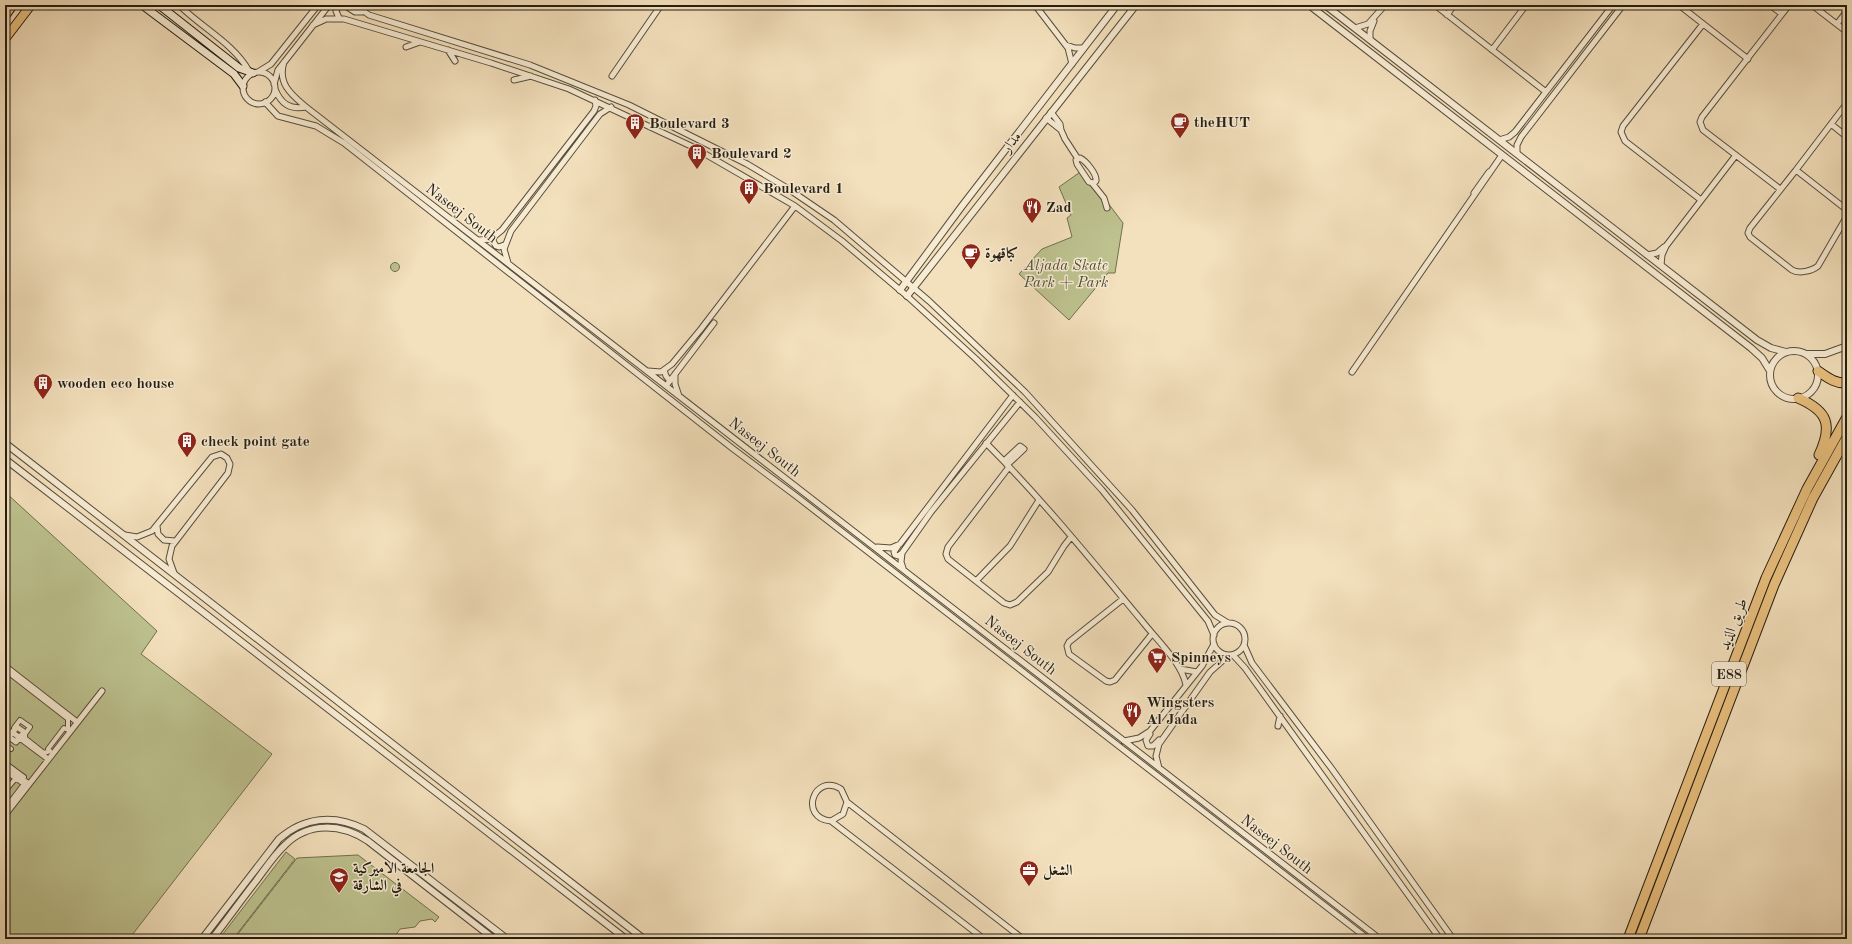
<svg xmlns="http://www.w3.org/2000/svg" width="1852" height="944" viewBox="0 0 1852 944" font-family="'Old Standard TT',Amiri,serif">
  <rect width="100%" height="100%" fill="#f3e0bc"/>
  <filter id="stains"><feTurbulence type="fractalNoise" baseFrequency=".005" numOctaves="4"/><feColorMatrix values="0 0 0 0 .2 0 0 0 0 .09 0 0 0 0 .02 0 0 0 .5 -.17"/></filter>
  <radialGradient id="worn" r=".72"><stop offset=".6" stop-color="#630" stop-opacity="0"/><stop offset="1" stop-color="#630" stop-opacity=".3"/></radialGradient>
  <!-- green -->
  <path fill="#bdc28f" stroke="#707050" d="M1083,170L1123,223L1115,273H1108L1069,320L1019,274L1042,249L1072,237L1067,218L1071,215L1059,187Z
    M390.5 267a4.5 4.5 0 1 1 9 0a4.5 4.5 0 1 1-9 0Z
    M5,492L157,631L141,654L272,754L129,939H5Z
    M286,852L295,859L233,939H219Z
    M358,855L439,917L435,922L432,919L420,921L415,927L400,929L393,939H234L297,858Z"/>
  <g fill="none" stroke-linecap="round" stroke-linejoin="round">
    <defs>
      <path id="pedestrian" d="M5,670L68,719V730L64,728L48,749L50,751L44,753L25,738V734L30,727L20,720L14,728
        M5,745L11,749
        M5,763L24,777
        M5,771L24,784L5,809
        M5,791L16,778"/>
      <path id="minor" d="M179,5C202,28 233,43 249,71
        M344,5L355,12H362
        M355,5L369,15L530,65L629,105L747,164L787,188L834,220L929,301L1025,392L1132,510L1215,615L1228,623
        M1035,5L1068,48L1072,64
        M1435,5L1546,92
        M1679,5L1748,59
        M1770,5L1782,14
        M1812,5L1847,32
        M1447,15L1454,5
        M339,18L336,11L339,5
        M1837,24L1847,11
        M313,25L326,19H344L491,63L569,89L693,147L795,206L842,241L907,296L976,359L1035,417L1102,490L1208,621L1214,635
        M1355,28L1368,24L1385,5
        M1370,40V31L1374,21
        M1066,45L1075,48H1084
        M406,47L420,42
        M448,50L455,61
        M1492,50L1526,5
        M284,62C277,84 292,95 306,107L1380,939
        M258,72L271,64L318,5
        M243 88a16 16 0 1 1 32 0a16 16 0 1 1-32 0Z
        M612,76L661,5
        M514,80L531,76
        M274,84L278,70L329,5
        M275,89C281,104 290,110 306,107
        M265,102L278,116L316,126L344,143L732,448L796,496L1368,939
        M1051,112L1060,124L1061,130L1065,139L1078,159
        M1046,118L1061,130
        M1831,124L1847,137
        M1499,140L1509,137L1515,132L1613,5
        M1517,154V145L1521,137L1623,5
        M1080,158C1086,161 1097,174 1096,181L1094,183L1089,182L1077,164L1076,160Z
        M1796,170L1847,103
        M1092,183L1104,198L1107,208
        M1780,189L1703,130L1700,122L1702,117L1789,5
        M1474,193L1489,172
        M1701,200L1625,141L1621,132L1623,126L1703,24
        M1847,210L1796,170L1750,228L1748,233L1750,237L1792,270C1799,274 1812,271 1818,266L1847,216
        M494,237L493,241L496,246L499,247L504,245
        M479,240L491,239L502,230L594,111L596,106L595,100
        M1647,255L1657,253L1664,247
        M508,263L504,249L511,231L600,114L611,107
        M1661,265L1662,255L1666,246L1736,155
        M664,370L666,376L670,381
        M648,371L661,372L672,364L701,329L795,206
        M1352,372L1502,155
        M675,374V384L679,396
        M666,386L714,323
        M986,443C1042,499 1092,561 1142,621C1156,639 1182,663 1186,685
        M1004,461L1020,446L1024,449L1007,465
        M1009,467L948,547L946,554L948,559L1004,603L1010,605L1017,602L1048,572L1064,546L1071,537
        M157,526L158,534L164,540L175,541
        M125,535L137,537L152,531L212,457L221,454L227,458L230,464L228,473L172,546L169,559L174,573
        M898,546L894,552L895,555L898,556L902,553
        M877,547L891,548L900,544L1013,395
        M903,568L901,562L902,553L931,512L1020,402
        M976,581L1010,546L1039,500
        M1123,599L1069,642L1067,646L1069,654L1106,681L1110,682L1115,680L1152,634
        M1213 639a16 16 0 1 1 32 0a16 16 0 1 1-32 0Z
        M1244,645L1252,663L1332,769L1453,939
        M1233,655L1245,668L1440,939
        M5,666L77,722
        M1180,669L1197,672
        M1278,726L1280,716
        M17,727L24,732L16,742L9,737Z
        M12,732L48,759
        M1150,734L1146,740L1148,746H1153L1159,740
        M1124,741L1139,738L1150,731L1202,666L1214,644
        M5,767L29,784
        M1159,768L1156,756L1159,744L1210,672L1228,656
        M847,802L1023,939
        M5,815L102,691
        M831,821L843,814L847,802L841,789C814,772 798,818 831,821L984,939"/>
      <path id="tertiary" d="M1309,5L1751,348L1762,358L1770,371
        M1325,5L1757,340L1771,348L1786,352
        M900,290L962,206L1117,5
        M907,296L1136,5
        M1770 375a24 24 0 1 1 48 0a24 24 0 1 1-48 0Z
        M1807,354H1825L1847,346
        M5,443L644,939
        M5,459L626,939
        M202,939L279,839C304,817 334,814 364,829L507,939
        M212,939C227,920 241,900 256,881C265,869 274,855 285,845C309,821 342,824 368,841L494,939"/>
      <path id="secondary" d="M142,5L234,74L243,86
        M159,5L239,68L253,73"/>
      <path id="primary" d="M5,16L13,5
        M5,39L31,5"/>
      <path id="motorway" d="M1818,371C1827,377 1835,384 1847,383
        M1798,398C1828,411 1833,425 1819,455
        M1628,939L1766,578L1807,489L1847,417
        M1639,939L1774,585L1813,498L1847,437"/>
    </defs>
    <!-- pedestrian casing -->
    <use href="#pedestrian" stroke="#584e3c" stroke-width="6"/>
    <!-- minor casing -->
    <use href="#minor" stroke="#584e3c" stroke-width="7"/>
    <!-- tertiary casing -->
    <use href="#tertiary" stroke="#584e3c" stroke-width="8"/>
    <!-- secondary casing -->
    <use href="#secondary" stroke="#241d12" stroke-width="9"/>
    <!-- primary casing -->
    <use href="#primary" stroke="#241d12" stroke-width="10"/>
    <!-- motorway casing -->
    <use href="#motorway" stroke="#241d12" stroke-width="11"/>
    <!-- pedestrian -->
    <use href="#pedestrian" stroke="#f7ebd3" stroke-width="4"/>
    <!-- minor -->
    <use href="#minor" stroke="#f7ebd3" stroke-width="5"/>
    <!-- tertiary -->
    <use href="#tertiary" stroke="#f7ebd3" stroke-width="6"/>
    <!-- secondary -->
    <use href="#secondary" stroke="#f7ebd3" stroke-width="7"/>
    <!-- primary -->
    <use href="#primary" stroke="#eac07e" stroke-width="8"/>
    <!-- motorway -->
    <use href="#motorway" stroke="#eac07e" stroke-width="9"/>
  </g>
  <!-- icons -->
  <defs>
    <symbol id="cafe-pin" viewBox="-11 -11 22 30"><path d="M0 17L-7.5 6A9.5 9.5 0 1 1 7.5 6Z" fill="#8f2418" stroke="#f7ebd3"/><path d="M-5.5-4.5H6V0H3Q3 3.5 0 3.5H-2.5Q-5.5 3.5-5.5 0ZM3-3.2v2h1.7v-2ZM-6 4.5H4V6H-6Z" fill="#fff"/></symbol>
    <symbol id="building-pin" viewBox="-11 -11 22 30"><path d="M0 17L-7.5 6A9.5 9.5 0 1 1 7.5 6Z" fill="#8f2418" stroke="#f7ebd3"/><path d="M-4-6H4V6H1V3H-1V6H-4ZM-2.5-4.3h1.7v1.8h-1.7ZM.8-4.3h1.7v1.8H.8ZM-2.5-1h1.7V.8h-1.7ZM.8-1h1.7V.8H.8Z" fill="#fff"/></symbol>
    <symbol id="restaurant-pin" viewBox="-11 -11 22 30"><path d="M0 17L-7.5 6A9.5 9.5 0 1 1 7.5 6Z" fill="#8f2418" stroke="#f7ebd3"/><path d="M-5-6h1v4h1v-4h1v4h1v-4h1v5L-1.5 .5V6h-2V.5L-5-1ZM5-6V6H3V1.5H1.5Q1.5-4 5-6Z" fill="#fff"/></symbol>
    <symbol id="supermarket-pin" viewBox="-11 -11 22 30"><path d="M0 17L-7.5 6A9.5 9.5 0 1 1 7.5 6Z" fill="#8f2418" stroke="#f7ebd3"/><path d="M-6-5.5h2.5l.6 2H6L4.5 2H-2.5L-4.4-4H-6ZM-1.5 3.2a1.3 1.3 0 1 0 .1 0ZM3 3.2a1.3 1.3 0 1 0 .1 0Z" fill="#fff"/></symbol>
    <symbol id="office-pin" viewBox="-11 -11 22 30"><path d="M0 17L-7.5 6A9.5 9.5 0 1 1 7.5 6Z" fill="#8f2418" stroke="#f7ebd3"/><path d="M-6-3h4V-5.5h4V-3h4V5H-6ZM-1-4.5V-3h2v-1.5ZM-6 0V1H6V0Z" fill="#fff"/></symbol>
    <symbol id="university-pin" viewBox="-11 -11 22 30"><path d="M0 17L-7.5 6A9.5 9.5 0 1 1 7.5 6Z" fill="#8f2418" stroke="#f7ebd3"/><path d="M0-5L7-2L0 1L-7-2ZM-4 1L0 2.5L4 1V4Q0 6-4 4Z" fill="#fff"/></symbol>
  </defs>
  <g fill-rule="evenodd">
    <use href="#cafe-pin" x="1169" y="111" width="22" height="30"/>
    <use href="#building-pin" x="624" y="112" width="22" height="30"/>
    <use href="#building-pin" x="686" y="142" width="22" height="30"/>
    <use href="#building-pin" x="738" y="177" width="22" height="30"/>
    <use href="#restaurant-pin" x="1021" y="196" width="22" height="30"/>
    <use href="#cafe-pin" x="960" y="242" width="22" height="30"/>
    <use href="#building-pin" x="32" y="372" width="22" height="30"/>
    <use href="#building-pin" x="176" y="430" width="22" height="30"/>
    <use href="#supermarket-pin" x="1146" y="646" width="22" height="30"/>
    <use href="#restaurant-pin" x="1121" y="700" width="22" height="30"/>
    <use href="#office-pin" x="1018" y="859" width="22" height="30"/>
    <use href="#university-pin" x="328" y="866" width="22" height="30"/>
  </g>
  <g text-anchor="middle" stroke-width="3" stroke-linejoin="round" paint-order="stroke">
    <!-- shield labels -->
    <rect fill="#f7ebd3" stroke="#635b4c" stroke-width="1" x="1712" y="662" width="34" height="24" rx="3"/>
    <g font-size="14" font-weight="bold" fill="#241d12">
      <text x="1729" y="679">E88</text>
    </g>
    <!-- poi labels -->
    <g font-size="15" font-weight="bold" fill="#241d12" stroke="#f7ebd3" text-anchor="start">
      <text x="1194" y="127">theHUT</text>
      <text x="649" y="128">Boulevard 3</text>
      <text x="711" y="158">Boulevard 2</text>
      <text x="763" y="193">Boulevard 1</text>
      <text x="1046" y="212">Zad</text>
      <text x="985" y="258">كباقهوة</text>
      <text x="57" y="388">wooden eco house</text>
      <text x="201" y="446">check point gate</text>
      <text x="1171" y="662">Spinneys</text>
      <text x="1146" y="707">Wingsters<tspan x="1146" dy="17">Al Jada</tspan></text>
      <text x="353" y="873">الجامعة الاميركية<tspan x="353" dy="17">في الشارقة</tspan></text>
      <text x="1043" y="875">الشغل</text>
    </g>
    <!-- street labels -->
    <g font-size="15" fill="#241d12" stroke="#f7ebd3">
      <text transform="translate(1011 142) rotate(-52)" y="5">مدار</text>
      <text transform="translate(462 213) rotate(38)" y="5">Naseej South</text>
      <text transform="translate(765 447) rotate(38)" y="5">Naseej South</text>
      <text transform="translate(1733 624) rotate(-69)" y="5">طريق الذيد</text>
      <text transform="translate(1021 645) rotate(38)" y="5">Naseej South</text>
      <text transform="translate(1277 844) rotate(38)" y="5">Naseej South</text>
    </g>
    <!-- park labels -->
    <g font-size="15" font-style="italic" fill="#524f38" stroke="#f7ebd3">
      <text x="1066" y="270">Aljada Skate<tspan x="1066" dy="17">Park + Park</tspan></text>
    </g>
  </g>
  <!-- margin -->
  <rect width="1852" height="944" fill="none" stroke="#f3e0bc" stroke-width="20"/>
  <rect x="6" y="6" width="1840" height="932" fill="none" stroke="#241d12" stroke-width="2"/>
  <rect x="10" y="10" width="1832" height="924" fill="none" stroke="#241d12"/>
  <rect width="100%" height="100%" filter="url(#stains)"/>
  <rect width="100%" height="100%" fill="url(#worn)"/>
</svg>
